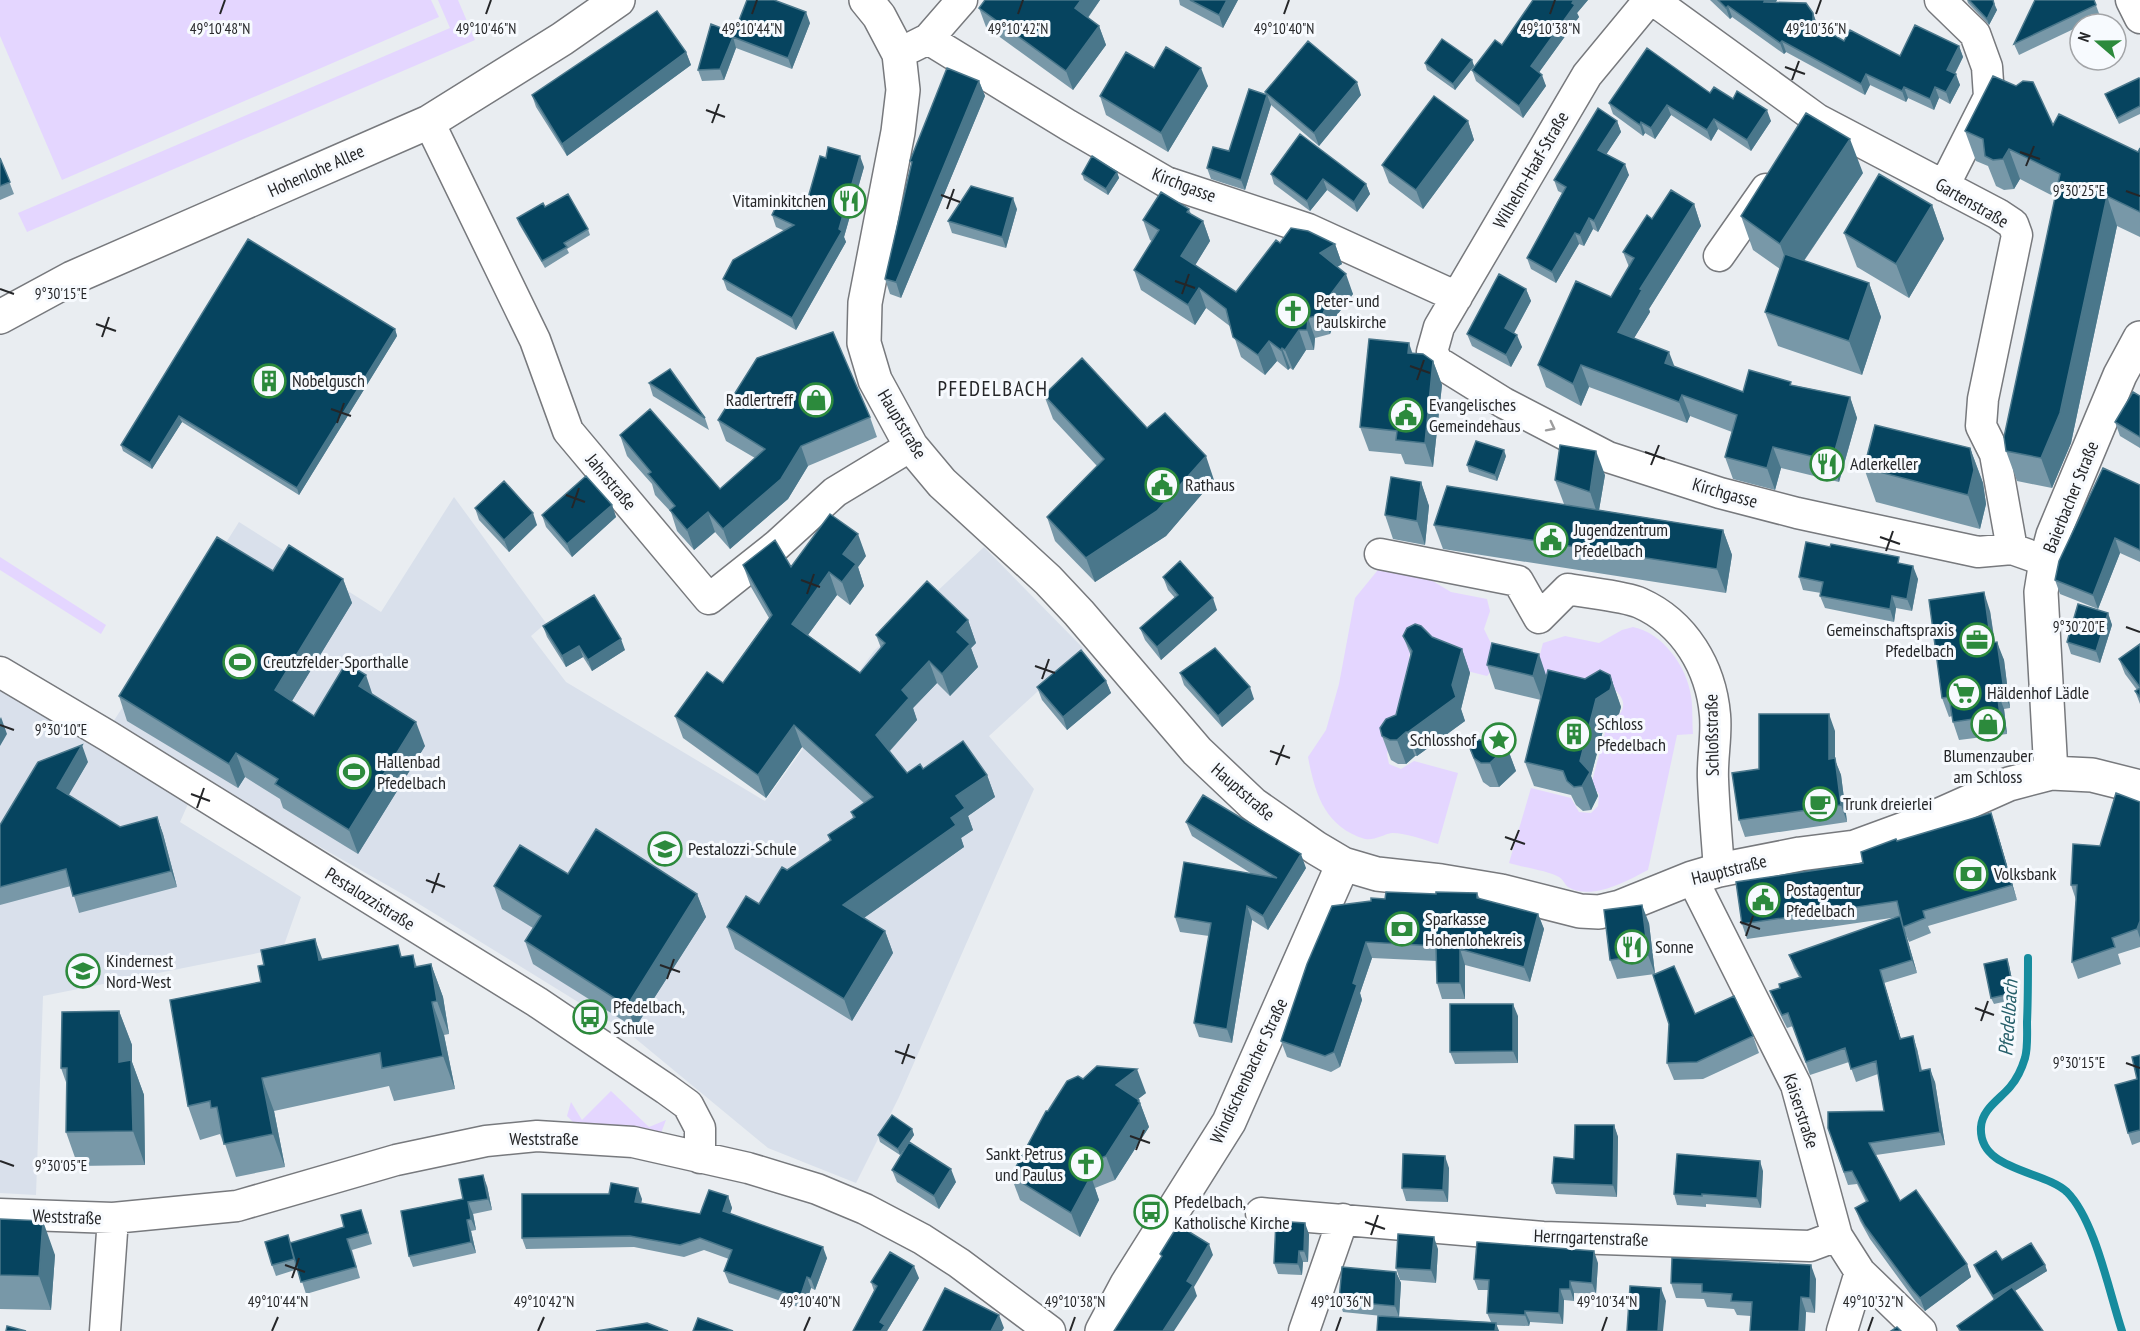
<svg xmlns="http://www.w3.org/2000/svg" width="2140" height="1331" viewBox="0 0 2140 1331" font-family="'PT Sans Narrow',sans-serif">
  <rect width="100%" height="100%" fill="#e9edf1"/>
  <!-- built -->
  <path fill="#d9e0eb" d="M454,497L546,623L531,636L566,682L765,801L874,651L984,547L1084,649L989,736L1034,789L899,1097L856,1183L768,1148L630,1034L406,896L110,727L239,522L381,612Z
    M0,688L188,804L180,822L301,897L283,948L43,996L36,1195L0,1193Z"/>
  <!-- green -->
  <path fill="#e4d6ff" d="M0,0H431L439,17L62,180L0,36Z
    M438,0H458L475,40L27,232L18,213L450,28Z
    M0,557L106,625L101,634L0,570Z
    M1382,565L1421,574L1451,592L1487,599L1490,611L1484,629L1500,662L1487,676L1467,671L1416,648L1409,655L1410,664L1387,754L1389,764L1401,769L1414,761L1458,773L1438,844C1424,840 1407,833 1392,833C1384,834 1374,841 1365,839C1325,827 1315,794 1308,757L1326,730L1339,684L1355,598Z
    M1633,627C1663,633 1687,667 1691,696C1693,708 1692,722 1693,734L1677,735L1648,870C1627,881 1592,901 1568,887C1565,885 1563,879 1559,877C1549,871 1521,867 1509,863L1531,788L1571,798L1579,812L1591,813L1598,806L1599,794L1591,785L1608,722C1624,716 1629,702 1615,690L1535,673L1543,643L1565,636L1599,643L1622,630Z
    M611,1091L649,1127L666,1120L661,1133L577,1126L567,1116L571,1102L582,1120Z"/>
  <g fill="none" stroke-linecap="round" stroke-linejoin="round">
    <!-- stream -->
    <path stroke="#168c9e" stroke-width="8" d="M2028,958C2028,979 2028,1000 2027,1022C2027,1033 2028,1047 2025,1058C2022,1068 2016,1080 2010,1087C2000,1099 1982,1109 1981,1127C1978,1171 2044,1170 2067,1192C2095,1220 2109,1292 2122,1331"/>
    <defs>
      <path id="street" d="M1649,0L1587,75L1439,327L1432,352L1438,362L1504,403L1608,457L1720,493L1797,513L1978,552L2012,549L2046,561
        M1653,0L1817,119L1998,214L2013,224L2017,235L1983,399L1981,426L1995,454L2012,549
        M1940,0L1975,34L1987,67L1989,97L1944,186
        M2131,0L2140,18
        M928,39L1068,125L1166,182L1308,229L1457,297
        M912,47L928,39L962,0
        M429,122L535,340L568,431L709,599L777,545L835,492L911,446
        M1719,256L1766,189
        M1380,554L1518,581L1539,618L1568,589C1587,593 1624,596 1640,603C1685,623 1711,668 1715,715C1717,736 1712,758 1713,779C1714,809 1717,840 1719,870
        M0,672L108,736L537,1002L666,1089L688,1105L700,1128V1158
        M1692,878L1796,1085L1837,1236L1860,1272L1921,1331
        M1261,1213L1543,1237L1810,1246L1837,1236
        M0,1214L113,1218L237,1206L396,1160L486,1141L537,1136L633,1142L748,1168L817,1189L865,1209L922,1239L959,1263L1050,1331
        M105,1331L113,1218
        M1304,1331L1343,1219
        M1842,1331L1860,1272"/>
      <path id="secondary" d="M866,0L879,16L899,54L903,90L898,132L865,303L864,343L875,380L911,446L942,483L1048,580L1079,613L1197,751L1253,804L1316,848L1343,864L1377,874L1441,881L1501,891L1580,911L1599,912L1620,907L1692,878L1719,870L1800,854L1855,847L1926,821L2009,784L2051,773L2092,775L2140,787
        M0,317L72,278L429,122L562,39L618,0
        M2051,773L2041,592L2046,561L2053,535L2120,375L2140,338
        M1102,1331L1127,1284L1229,1122L1343,864"/>
    </defs>
    <!-- street casing -->
    <use href="#street" stroke="#77797d" stroke-width="33"/>
    <!-- secondary casing -->
    <use href="#secondary" stroke="#77797d" stroke-width="36"/>
    <!-- street -->
    <use href="#street" stroke="#fff" stroke-width="30"/>
    <!-- secondary -->
    <use href="#secondary" stroke="#fff" stroke-width="33"/>
  </g>
  <!-- wall -->
  <path fill="#7898a8" d="M1100,0L1088,18L1099,26L1106,45L1073,90L986,27L979,8Z
    M1179,0H1238L1223,28L1180,5Z
    M1533,0H1588L1577,13L1579,17L1539,72L1546,86L1523,118L1476,81L1472,70L1502,45Z
    M1710,0H1777L1776,2L1813,13L1817,25L1844,41L1900,56L1959,46L1963,57L1955,74L1960,85L1950,104L1939,98L1934,110L1908,98L1906,102L1870,85L1865,95L1786,52L1784,54L1732,17L1730,19Z
    M1967,0H1993L1997,10L1989,25L1968,3Z
    M2094,0L2100,16L2084,24H2080V26L2019,55L2014,44Z
    M810,23L792,69L736,48L724,80L702,81L698,70L734,33Z
    M686,52L691,65L567,156L536,107L532,95Z
    M1472,60L1474,66L1455,90L1427,70L1425,63Z
    M1154,68L1208,86L1168,152L1106,115L1100,96Z
    M2140,79V114L2119,124L2105,94Z
    M979,81L985,96L901,298L890,294L885,279L911,164L910,161Z
    M1265,92L1361,95L1319,146L1271,105L1245,190L1211,179L1207,168L1229,151L1266,95Z
    M1710,93L1733,99L1771,121L1751,151L1718,129L1711,141L1671,115L1655,139L1645,133L1643,136L1613,114L1609,103Z
    M1468,121L1474,140L1423,209L1389,183L1382,165Z
    M1617,121L1621,132L1606,154L1629,175L1598,232L1593,229L1584,246L1579,244L1556,283L1531,269L1527,258L1562,193L1558,191L1554,180Z
    M2053,125L2138,152L2140,148V237L2117,226L2071,443L2052,488L2017,481L2006,451L2055,197L2020,179L2014,189L2004,190L1996,186L1988,166L1976,161L1965,131Z
    M0,158L14,194L0,200Z
    M864,167L844,237L846,242L796,330L727,290L723,279L785,231L776,227L772,215L800,204Z
    M1117,172L1119,178L1108,195L1084,180L1082,174Z
    M1863,173L1804,261L1869,283L1881,317L1862,375L1778,346L1765,312L1780,269L1753,250L1741,216Z
    M1271,174L1366,184L1370,194L1357,212L1327,190L1310,211L1274,184Z
    M1694,204L1701,226L1649,309L1650,312L1634,338L1674,367L1743,392L1793,385L1850,397L1857,418L1839,482L1781,468L1775,490L1733,479L1725,457L1732,432L1690,416L1687,423L1589,387L1581,406L1546,387L1538,365L1611,297L1629,267L1623,252L1652,219Z
    M1932,205L1944,239L1909,298L1857,267L1844,233Z
    M545,207L588,229L590,235L567,249L569,253L545,268L519,224L517,218Z
    M1017,209L1006,248L952,233L948,221Z
    M1189,209L1191,214L1203,221L1210,241L1195,265L1236,292L1280,243L1335,244L1342,264L1337,267L1353,294L1337,315L1330,334L1315,338L1314,350H1306L1293,370L1290,368L1288,370L1277,361L1265,375L1241,357L1231,327L1206,308L1195,325L1141,290L1134,270L1152,241L1150,240L1143,220Z
    M248,239L395,329L397,336L299,495L182,422L152,469L123,451L121,445Z
    M1526,289L1531,301L1514,333L1522,347L1511,367L1472,346L1467,334Z
    M1412,353L1433,361L1442,385L1433,467L1405,464L1401,454L1369,451L1360,427Z
    M649,383L705,418L709,430L653,396Z
    M1044,395L1147,428L1214,480L1166,536L1095,582L1055,541L1047,517L1097,466L1053,419Z
    M2140,396V448L2120,436L2115,422Z
    M870,417L877,437L808,466L788,499L730,549L715,532L694,550L677,531L671,512L655,495L652,484L627,456L620,435L720,489L755,458L726,441L718,420Z
    M1970,448L1983,483L1986,504L1980,529L1876,502L1864,468Z
    M1506,456L1497,481L1469,472L1467,465Z
    M1605,475L1599,510L1723,530L1732,555L1726,593L1443,549L1434,525L1568,505L1564,504L1555,480Z
    M1421,482L1429,506L1425,545L1393,539L1385,515Z
    M2140,485V562L2120,553L2098,609L2060,594L2055,580Z
    M612,505L616,517L572,557L546,527L542,515Z
    M475,508L537,525L509,552L479,520Z
    M866,556L858,567L864,586L850,605L837,595L808,635L860,673L881,648L876,635L968,620L976,643L971,648L978,667L950,696L937,683L913,708L917,720L890,751L907,773L923,769L987,775L995,797L968,816L973,830L961,838L964,847L864,918L885,931L893,953L852,1021L735,949L727,927L759,904L787,870L830,841L828,835L853,818L851,812L864,803L802,747L766,798L683,738L675,716L723,683L769,618L751,587L743,565L791,567Z
    M1902,564L1918,579L1912,611L1896,608L1894,622L1825,608L1820,596L1821,593L1803,590L1799,577Z
    M273,571L343,579L352,603L292,701L314,716L373,695L425,746L358,854L283,808L280,799L245,777L238,788L127,721L119,696Z
    M1163,577L1217,610L1161,660L1145,640L1140,628L1175,598L1168,590Z
    M1990,611L1995,642L2004,660L2010,708L2004,709L2007,734L1959,740L1953,722L1952,716L1949,717L1942,698Z
    M2108,613L2112,625L2100,663L2071,654L2067,642Z
    M543,626L625,650L592,671L583,657L566,667L547,637Z
    M1403,636L1432,637L1462,649L1470,673L1461,709L1465,721L1417,756H1415L1406,764H1398L1391,760L1382,736L1396,715L1411,656Z
    M2140,644V704L2135,691L2137,690L2125,674L2119,659Z
    M1487,665L1547,676L1585,679L1610,675L1621,707L1619,714L1605,723L1591,776L1598,796L1591,810L1583,811L1576,805L1571,795L1534,786L1525,762L1541,700L1495,689Z
    M1180,673L1254,699L1222,727L1184,685Z
    M1106,681L1111,693L1067,730L1042,700L1037,687Z
    M1835,731V760L1841,775L1847,822L1745,837L1739,820L1759,769Z
    M1465,736L1507,747L1516,771L1499,787H1490L1483,782L1474,760Z
    M88,762L68,795L120,827L157,817L163,834L177,887L79,913L71,886L0,905V825Z
    M2140,802V947L2118,954L2121,964L2078,979L2072,962L2076,900L2071,885L2100,846Z
    M1991,813L1996,828L2017,900L1928,926L1931,933L1909,942L1905,932L1917,973L1884,983L1901,1039L1917,1049L1922,1070L1935,1082L1945,1145L1876,1155L1900,1201L1967,1264L1971,1277L1925,1311L1916,1302L1870,1239L1860,1221L1855,1208L1866,1202L1857,1184L1848,1185L1828,1128L1884,1111L1878,1074L1856,1082L1849,1062L1810,1075L1793,1026L1787,1028L1775,1004L1770,991L1780,988L1799,977L1794,968L1789,955L1898,917L1747,939L1742,924L1863,863L1897,841Z
    M1186,822L1306,868L1268,930L1252,920L1232,1043L1199,1037L1194,1023L1209,936L1180,932L1175,917L1252,874L1192,836Z
    M568,874L697,894L706,917L635,1028L533,964L525,941L533,928L502,909L494,886Z
    M1477,893L1480,899L1538,914L1544,929L1530,982L1465,965V999H1442L1437,983V961L1372,958L1360,993L1362,1000L1340,1067L1331,1072L1287,1057L1281,1041L1385,899L1436,894Z
    M1649,923L1655,974L1617,979L1610,960Z
    M413,955L417,967L431,964L443,997L449,1034L444,1035L455,1089L394,1101L389,1086L274,1111L285,1167L236,1177L224,1141L223,1142L220,1134L200,1140L188,1106L261,982L264,965L322,960L403,957Z
    M2007,959L2016,999L1994,1004L1991,998Z
    M119,1011L132,1045V1062L144,1095L145,1165L78,1166L66,1132L67,1085L61,1068Z
    M1695,1014L1753,1036L1759,1053L1703,1079L1674,1080L1667,1063Z
    M1518,1016V1063L1455,1064L1450,1052Z
    M2140,1055V1142L2132,1145L2128,1133L2137,1079Z
    M1083,1079L1146,1093L1138,1099L1140,1103L1149,1127L1115,1180L1095,1188L1099,1200L1080,1237L1020,1200L1011,1176L1048,1111Z
    M1614,1125L1618,1137L1617,1197L1556,1194L1552,1183L1574,1159Z
    M912,1129L914,1135L900,1155L880,1142L878,1135Z
    M1449,1168L1448,1202L1406,1201L1402,1188Z
    M892,1170L956,1182L939,1209L897,1182Z
    M1763,1171L1761,1208L1706,1204V1207L1677,1205L1674,1194Z
    M487,1186L492,1210L473,1214L476,1230L471,1231L476,1253L413,1267L409,1256L463,1199Z
    M609,1194L642,1199L641,1203L700,1214L728,1196L732,1208L730,1214L827,1258L815,1290L811,1288L804,1309L729,1283L724,1271L729,1259L704,1250L684,1257L634,1247L526,1249L522,1238Z
    M0,1219L55,1255L51,1310L0,1309Z
    M365,1221L372,1244L352,1250L360,1278L306,1294L298,1269L276,1276L272,1265L288,1235L291,1243Z
    M1309,1234L1308,1262H1303L1302,1275L1278,1274L1274,1263Z
    M1438,1249L1436,1283L1400,1280L1396,1268Z
    M2002,1260L2045,1265L2047,1271L2015,1291L2043,1331H1959L1957,1326L1994,1300L1976,1271L1974,1265Z
    M1598,1263L1596,1294L1574,1293V1301L1564,1300L1563,1324L1530,1322L1529,1326L1496,1325L1499,1331L1382,1316L1343,1312L1339,1301L1396,1272L1401,1283L1399,1317L1491,1322L1487,1313L1489,1290H1478L1474,1279Z
    M919,1278L887,1331H853L874,1291L871,1282Z
    M1816,1279L1815,1313L1806,1312L1805,1331H1750L1751,1316L1737,1315L1734,1309L1707,1307L1704,1299L1676,1298L1671,1283Z"/>
  <!-- shaded-wall -->
  <path fill="#4a778b" d="M1081,0H1100L1081,27L1075,8Z
    M1227,0H1238L1223,28L1219,15Z
    M1574,0H1588L1577,13L1579,17L1535,78L1531,66Z
    M1765,0H1777L1768,13L1764,2Z
    M1994,4L1997,10L1989,25L1987,19Z
    M1728,6L1732,17L1730,19L1726,8Z
    M806,12L810,23L792,69L788,58Z
    M1813,13L1817,24V34L1813,23Z
    M1099,26L1106,45L1073,90L1066,71Z
    M733,37L736,48L724,80L720,69Z
    M1782,41L1786,52L1784,54L1780,43Z
    M1959,46L1963,57L1951,81L1947,70Z
    M686,52L691,65L567,156L562,144Z
    M1472,60L1474,66L1455,90L1453,84Z
    M1201,68L1208,86L1168,152L1161,133Z
    M1866,74L1870,85L1865,95L1861,84Z
    M1956,74L1960,85L1950,104L1946,92Z
    M1542,75L1546,86L1523,118L1519,106Z
    M979,81L985,96L901,298L896,282Z
    M1357,82L1361,95L1319,146L1314,133Z
    M1904,87L1908,98L1906,102L1902,91Z
    M1935,87L1939,98L1934,110L1930,99Z
    M1267,95L1271,105L1245,190L1241,180Z
    M1667,105L1671,115L1655,139L1651,128Z
    M1767,110L1771,121L1751,151L1747,140Z
    M1714,119L1718,129L1711,141L1707,130Z
    M1468,121L1474,140L1423,209L1416,190Z
    M1617,121L1621,132L1602,161L1598,150Z
    M1641,122L1645,133L1643,136L1640,125Z
    M1850,139L1863,173L1792,278L1780,244Z
    M2009,149L2020,179L2014,189L2003,159Z
    M860,156L864,167L844,237L846,242L796,330L792,318L839,229Z
    M1625,164L1629,175L1598,232L1594,221Z
    M1117,172L1119,178L1108,195L1106,189Z
    M1323,179L1327,190L1310,211L1307,201Z
    M1366,184L1370,194L1357,212L1354,202Z
    M2107,196L2117,226L2071,443L2052,488L2041,458Z
    M1013,198L1017,209L1006,248L1002,237Z
    M1694,204L1701,226L1649,309L1650,312L1625,353L1618,332L1640,289Z
    M1932,205L1944,239L1909,298L1896,264Z
    M1589,218L1593,229L1584,246L1580,235Z
    M1203,221L1210,241L1188,277L1181,256Z
    M1575,233L1579,244L1556,283L1552,272Z
    M1335,244L1342,264L1327,273L1320,253Z
    M1346,274L1353,294L1337,315L1330,334L1323,314L1330,295Z
    M1869,283L1881,317L1862,375L1849,341Z
    M1199,288L1206,308L1195,325L1188,305Z
    M1526,289L1531,301L1510,340L1505,328Z
    M1308,318L1315,338L1314,350L1307,330Z
    M395,329L397,336L299,495L297,488Z
    M1299,330L1306,350L1293,370L1285,350Z
    M1517,335L1522,347L1511,367L1506,355Z
    M1269,341L1277,361L1265,375L1258,355Z
    M1409,343L1417,367L1408,353Z
    M1282,348L1290,368L1288,370L1281,350Z
    M1669,352L1677,373L1665,363Z
    M1433,361L1442,385L1433,467L1425,443Z
    M1581,365L1589,387L1581,406L1573,384Z
    M1682,395L1690,416L1687,423L1679,402Z
    M1850,397L1857,418L1839,482L1832,461Z
    M179,416L182,422L152,469L150,463Z
    M801,446L808,466L788,499L730,549L723,529Z
    M1773,447L1781,468L1775,490L1767,468Z
    M1970,448L1983,483L1986,504L1980,529L1968,495Z
    M1504,450L1506,456L1497,481L1495,475Z
    M1596,451L1605,475L1598,516L1590,492Z
    M1206,456L1214,480L1166,536L1095,582L1086,558Z
    M1421,482L1429,506L1425,545L1417,521Z
    M612,505L616,517L572,557L567,544Z
    M708,512L715,532L694,550L687,530Z
    M533,513L537,525L509,552L504,540Z
    M1723,530L1732,555L1726,593L1717,569Z
    M858,534L866,556L858,567L864,586L850,605L842,582L843,554Z
    M2115,538L2120,553L2098,609L2093,595Z
    M1913,566L1918,579L1912,611L1907,599Z
    M829,572L837,595L800,646L792,624Z
    M343,579L352,603L284,714L275,690Z
    M1984,592L1990,611L1997,661L1991,643Z
    M1892,596L1896,608L1894,622L1890,609Z
    M1213,598L1217,610L1161,660L1157,647Z
    M2108,613L2112,625L2100,663L2096,651Z
    M968,620L976,643L971,648L978,667L950,696L942,674L957,632Z
    M621,639L625,650L592,671L588,660Z
    M1997,642L2004,660L2010,708L2004,690Z
    M579,646L583,657L566,667L562,656Z
    M1462,649L1470,673L1461,709L1465,721L1417,756L1408,732L1452,685Z
    M1539,654L1547,678L1542,700L1533,676Z
    M929,661L937,683L913,708L917,720L884,757L876,735L902,690Z
    M366,675L374,699L359,686Z
    M1610,675L1621,707L1619,714L1605,723L1591,776L1598,796L1591,810L1582,786L1580,761L1596,699Z
    M1106,681L1111,693L1067,730L1063,717Z
    M1250,687L1254,699L1222,727L1218,716Z
    M1997,691L2004,709L2007,734L2000,715Z
    M1829,714L1835,731V760L1841,775L1847,822L1841,805L1829,759Z
    M1,717L7,734L0,746V719Z
    M416,722L425,746L358,854L349,830Z
    M794,725L802,747L766,798L758,775Z
    M1406,732L1415,756L1406,764L1397,740Z
    M82,745L88,762L63,805L57,788Z
    M1507,747L1516,771L1499,787L1490,763Z
    M236,753L245,777L238,788L229,764Z
    M987,775L995,797L968,816L973,830L961,838L964,847L851,927L843,905L951,818L956,796Z
    M1991,813L1996,828L2017,900L2012,885Z
    M157,817L163,834L177,887L171,871Z
    M1301,854L1306,868L1268,930L1263,916Z
    M697,894L706,917L635,1028L627,1006Z
    M1642,905L1649,923L1655,974L1648,955Z
    M1247,906L1252,920L1232,1043L1227,1029Z
    M1538,914L1544,929L1530,982L1524,967Z
    M1900,916L1904,927L1917,973L1912,960Z
    M2140,921V938L2137,929Z
    M885,931L893,953L852,1021L844,999Z
    M315,939L327,972L319,960Z
    M1366,942L1372,958L1360,993L1362,1000L1340,1067L1334,1052L1353,983Z
    M1460,949L1465,965V999L1460,983Z
    M2007,959L2009,965L2016,999L2014,993Z
    M431,964L443,997L449,1034L437,1001Z
    M1880,970L1884,983L1905,1052L1900,1039Z
    M432,1002L444,1035L455,1089L443,1056Z
    M1513,1004L1518,1016V1063L1513,1051Z
    M119,1011L132,1045V1062L144,1095L145,1165L133,1131L119,1062Z
    M1913,1036L1917,1049L1924,1084L1920,1071Z
    M1137,1069L1146,1093L1125,1109L1116,1085Z
    M1930,1069L1935,1082L1945,1145L1940,1132Z
    M262,1078L274,1111L285,1167L273,1134Z
    M1139,1100L1149,1127L1115,1180L1106,1156Z
    M1614,1125L1618,1137L1617,1197L1613,1185Z
    M912,1129L914,1135L900,1155L898,1149Z
    M1445,1156L1449,1168L1448,1202L1443,1190Z
    M1760,1161L1763,1171L1761,1208L1757,1198Z
    M951,1169L956,1182L939,1209L934,1196Z
    M483,1175L487,1186L492,1210L488,1199Z
    M1091,1176L1099,1200L1080,1237L1071,1213Z
    M638,1188L642,1199L639,1213L635,1202Z
    M728,1196L732,1208L727,1222L723,1211Z
    M468,1202L473,1214L476,1230L471,1219Z
    M467,1220L471,1231L476,1253L471,1242Z
    M43,1221L55,1255L51,1310L39,1276Z
    M1305,1223L1309,1234L1308,1262L1304,1251Z
    M1434,1237L1438,1249L1436,1283L1431,1270Z
    M1209,1244L1213,1255L1194,1287L1197,1296L1174,1331H1163L1187,1281Z
    M823,1247L827,1258L815,1290L811,1279Z
    M1299,1251L1303,1262L1302,1275L1298,1264Z
    M1594,1251L1598,1263L1596,1294L1592,1283Z
    M1967,1264L1971,1277L1925,1311L1920,1298Z
    M1811,1265L1816,1279L1815,1313L1810,1298Z
    M2045,1265L2047,1271L1995,1303L1993,1296Z
    M914,1266L919,1278L887,1331H881L880,1322Z
    M1396,1272L1401,1283L1399,1317L1395,1306Z
    M807,1277L811,1288L804,1309L800,1298Z
    M1570,1281L1574,1293V1301L1570,1289Z
    M1661,1288L1666,1301L1663,1331H1658Z
    M1560,1289L1564,1300L1563,1324L1559,1313Z
    M1801,1297L1806,1312L1805,1331H1799Z
    M1525,1311L1530,1322L1529,1326L1525,1315Z
    M999,1315L1004,1328L1002,1331H991Z
    M1496,1323L1499,1331H1495Z"/>
  <!-- building -->
  <path fill="#06445f" stroke="#4a778b" stroke-width="1.5" d="M747,0H774L806,12L788,58L733,37L720,69L698,70L711,24L734,33Z
    M985,0H1081L1075,8L1099,26L1066,71L979,8Z
    M1190,0H1227L1219,15Z
    M1533,0H1574L1572,3L1575,5L1531,66L1542,75L1519,106L1472,70L1495,40L1502,45Z
    M1718,0H1765L1764,2L1806,3L1813,13V23L1844,41L1850,30L1900,56L1915,25L1959,46L1947,70L1956,74L1946,92L1935,87L1930,99L1904,87L1902,91L1866,74L1861,84L1782,41L1780,43L1728,6L1726,8Z
    M1969,0H1993L1994,4L1987,19Z
    M2035,0H2094L2096,5L2014,44Z
    M657,11L686,52L562,144L532,95Z
    M1442,39L1472,60L1453,84L1425,63Z
    M1308,41L1357,82L1314,133L1265,92Z
    M1166,47L1201,68L1161,133L1100,96L1126,52L1154,68Z
    M1647,48L1710,93L1714,87L1733,99L1737,91L1767,110L1747,140L1714,119L1707,130L1667,105L1651,128L1641,122L1640,125L1609,103Z
    M947,68L979,81L896,282L885,279L912,162L910,161Z
    M1993,76L2016,86L2023,81L2033,82L2053,125L2059,114L2138,152L2140,148V212L2107,196L2060,413L2041,458L2006,451L2004,437L2060,174L2009,149L2003,159L1993,160L1985,156L1983,139L1965,131Z
    M2139,78L2140,79V106L2117,118L2105,94Z
    M1249,89L1267,95L1241,180L1207,168L1213,147L1229,151Z
    M1434,96L1468,121L1416,190L1382,165Z
    M1598,108L1617,121L1598,150L1625,164L1594,221L1589,218L1580,235L1575,233L1552,272L1527,258L1566,187L1554,180Z
    M1806,113L1850,139L1780,244L1741,216Z
    M1300,134L1366,184L1354,202L1323,179L1307,201L1271,174Z
    M828,147L860,156L839,229L842,231L792,318L723,279L733,260L794,225L772,215L781,196L800,204L802,196L808,198L820,156L826,158Z
    M1092,156L1117,172L1106,189L1082,174Z
    M0,158L10,182L0,186Z
    M1879,174L1932,205L1896,264L1844,233Z
    M971,186L1013,198L1002,237L948,221Z
    M1671,190L1694,204L1640,289L1642,290L1618,332L1669,352L1665,363L1743,392L1749,370L1791,382L1790,385L1850,397L1832,461L1773,447L1767,468L1725,457L1737,415L1682,395L1679,402L1581,365L1573,384L1538,365L1576,281L1611,297L1634,258L1623,252L1647,215L1652,219Z
    M1161,192L1189,209L1187,212L1203,221L1181,256L1236,292L1276,240L1280,243L1291,228L1308,231L1335,244L1320,253L1346,274L1330,295L1323,314L1308,318L1307,330H1299L1285,350L1282,348L1281,350L1269,341L1258,355L1233,337L1226,309L1199,288L1188,305L1134,270L1159,230L1143,220Z
    M568,194L588,229L564,243L567,247L542,261L517,218L543,203L545,207Z
    M248,239L395,329L297,488L179,416L150,463L121,445Z
    M1785,254L1869,283L1849,341L1765,312Z
    M1499,274L1526,289L1505,328L1517,335L1506,355L1467,334Z
    M833,332L870,417L801,446L781,479L723,529L708,512L687,530L670,510L675,506L648,474L651,472L620,435L650,409L720,489L765,449L718,420L757,358Z
    M1369,339L1409,343L1408,353L1423,354L1433,361L1425,443L1396,440L1397,431L1360,427Z
    M1082,358L1147,428L1165,413L1206,456L1157,511L1086,558L1047,517L1104,459L1044,395Z
    M670,369L705,418L649,383Z
    M2133,392L2140,396V437L2115,422Z
    M1875,425L1970,448L1974,470L1968,495L1864,468Z
    M1476,441L1504,450L1495,475L1467,465Z
    M1560,445L1596,451L1590,492L1555,480Z
    M2103,468L2140,485V550L2115,538L2093,595L2055,580L2059,561Z
    M586,476L612,505L567,544L542,515Z
    M1391,477L1421,482L1417,521L1385,515Z
    M504,481L533,513L504,540L475,508Z
    M1447,486L1723,530L1717,569L1434,525Z
    M830,514L858,534L843,554L856,564L842,582L829,572L792,624L860,673L885,643L876,635L927,581L968,620L957,632L970,644L942,674L929,661L902,690L909,698L876,735L907,773L920,764L923,769L963,741L987,775L956,796L965,808L951,818L956,825L843,905L885,931L844,999L727,927L746,896L759,904L782,867L787,870L831,840L828,835L855,817L851,812L873,797L794,725L758,775L675,716L707,672L723,683L772,615L743,565L775,540L791,567Z
    M217,537L273,571L289,545L343,579L275,690L314,716L346,663L366,675L359,686L416,722L349,830L275,784L278,779L236,753L229,764L119,696Z
    M1806,542L1830,547L1831,544L1899,557L1898,563L1913,566L1907,599L1892,596L1890,609L1820,596L1823,582L1799,577Z
    M1180,561L1213,598L1157,647L1140,628L1178,595L1163,577Z
    M1984,592L1991,643L1997,642L2004,690L1997,691L2000,715L1953,722L1949,697L1942,698L1929,600Z
    M594,595L621,639L588,660L579,646L562,656L543,626Z
    M2078,604L2108,613L2096,651L2067,642Z
    M1415,624L1421,626L1432,637L1462,649L1452,685L1456,697L1408,732H1406L1397,740H1390L1382,736L1380,728L1386,719L1396,715L1412,651L1403,636L1407,628Z
    M1492,643L1539,654L1533,676L1487,665Z
    M2140,644V687L2119,659Z
    M1215,648L1250,687L1218,716L1180,673Z
    M1081,650L1106,681L1063,717L1037,687Z
    M1548,670L1585,679L1600,670L1610,675L1612,683L1610,690L1596,699L1580,761L1590,772L1582,786L1574,787L1567,781L1563,771L1525,762Z
    M2140,688V697L2135,691Z
    M1759,714H1829V759L1835,758L1841,805L1739,820L1732,773L1759,769Z
    M1465,736L1507,747L1490,763H1481L1474,758Z
    M82,745L57,788L120,827L157,817L171,871L73,896L66,869L0,887V825L38,762Z
    M2116,793L2140,802V921L2137,929L2112,938L2115,947L2072,962L2077,885H2071L2073,844L2100,846Z
    M1203,795L1301,854L1263,916L1247,906L1227,1029L1194,1023L1211,923L1175,917L1184,862L1277,878L1186,822Z
    M1991,813L2012,885L1923,911L1925,918L1903,927L1897,901L1742,924L1736,882L1863,863L1861,852L1896,839L1897,841Z
    M596,829L697,894L627,1006L525,941L541,916L494,886L520,845L568,874Z
    M1386,892L1436,894V892L1477,893V898L1538,914L1524,967L1460,949V983H1437L1436,946L1366,942L1353,983L1357,985L1334,1052L1325,1056L1281,1041L1307,964L1332,906L1371,901V898L1385,899Z
    M1642,905L1648,955L1610,960L1604,910Z
    M1900,916L1912,960L1880,970L1900,1039L1913,1036L1920,1071L1930,1069L1940,1132L1869,1143L1900,1201L1916,1190L1967,1264L1920,1298L1912,1289L1865,1226L1855,1208L1868,1201L1852,1171L1844,1172L1828,1128V1112L1884,1111L1876,1061L1851,1069L1845,1048L1806,1062L1788,1013L1782,1015L1770,991L1780,988L1779,984L1801,977L1789,955Z
    M315,939L319,960L398,945L401,957L413,955L415,967L431,964L437,1001L432,1002L443,1056L382,1068L380,1053L262,1078L273,1134L224,1144L217,1107L211,1108L210,1101L188,1106L170,1000L261,982L258,966L264,965L261,950Z
    M2007,959L2014,993L1991,998L1984,964Z
    M1674,966L1695,1014L1734,996L1753,1036L1697,1062L1667,1063L1669,1024L1653,975Z
    M1450,1004H1513V1051L1450,1052Z
    M119,1011V1062L131,1060L133,1131L66,1132L67,1068H61L62,1012Z
    M2140,1055V1130L2128,1133L2115,1085L2137,1079L2132,1057Z
    M1097,1066L1137,1069L1116,1085L1139,1100L1138,1101L1140,1103L1106,1156L1077,1168L1091,1176L1071,1213L1011,1176L1046,1111H1048L1067,1081L1078,1076L1083,1079Z
    M892,1115L912,1129L898,1149L878,1135Z
    M1575,1125H1614L1613,1185L1552,1183L1554,1157L1574,1159Z
    M909,1142L951,1169L934,1196L892,1170Z
    M1403,1154L1445,1156L1443,1190L1402,1188Z
    M1677,1154L1760,1161L1757,1198L1702,1194V1196L1674,1194Z
    M483,1175L488,1199L468,1202L471,1219L467,1220L471,1242L409,1256L401,1211L463,1199L459,1179Z
    M611,1183L638,1188L635,1202L700,1214L709,1190L728,1196L723,1211L823,1247L811,1279L807,1277L800,1298L724,1271L732,1250L700,1238L680,1245L630,1236L522,1238V1194H609Z
    M361,1210L368,1233L347,1239L356,1267L301,1282L290,1243L344,1227L341,1215Z
    M0,1219L43,1221L39,1276L0,1275Z
    M1276,1221L1305,1223L1304,1251H1299L1298,1264L1274,1263Z
    M1178,1225L1209,1244L1187,1281L1193,1285L1163,1331H1114L1162,1256L1160,1254Z
    M1398,1234L1434,1237L1431,1270L1396,1268Z
    M288,1235L294,1259L272,1265L265,1242Z
    M1477,1242L1594,1251L1592,1283L1570,1281V1289H1560L1559,1313L1525,1311V1315L1487,1313L1489,1280L1474,1279Z
    M2031,1243L2045,1265L1993,1296L1974,1265L1996,1251L2002,1260Z
    M890,1252L914,1266L880,1322L885,1325L881,1331H853L877,1286L871,1282Z
    M1672,1258L1811,1265L1810,1298L1801,1297L1799,1331H1750L1752,1302L1731,1301L1732,1294L1702,1292V1284L1671,1283Z
    M1342,1267L1396,1272L1395,1306L1339,1301Z
    M1630,1286L1661,1288L1658,1331H1627Z
    M2012,1287L2043,1331H1961L1957,1326Z
    M945,1288L999,1315L991,1331H923Z
    M1378,1316L1496,1323L1495,1331H1377Z
    M698,1318L733,1331H693Z
    M647,1323L668,1331H596Z
    M7,1326L26,1331H6Z
    M1897,1327L1901,1331H1891Z"/>
  <!-- one-way arrows -->
  <defs><path id="oneway-chevron" d="M-2-3.5L2.5 0L-2 3.5" fill="none" stroke-width="1.6" stroke-linecap="round" stroke-linejoin="round" transform="scale(1.5)"/></defs>
  <use stroke="#9d9d9e" href="#oneway-chevron" transform="translate(1551 427) rotate(27)"/>
  <!-- ticks -->
  <path fill="none" stroke="#252628" stroke-width="2" d="M220,14L225,0M486,14L491,0M752,14L757,0M1018,14L1023,0M1284,14L1289,0M1550,14L1555,0M1816,14L1821,0M1785,67L1805,74M1792,80L1799,61M706,110L725,117M712,123L719,104M2020,152L2040,159M2026,166L2034,146M2126,191L2140,196M941,195L960,202M947,209L954,189M1175,281L1195,288M0,289L14,294M1182,294L1189,274M96,324L116,331M102,337L109,317M1410,366L1430,373M1417,380L1424,360M331,409L351,416M337,423L344,403M1645,452L1665,459M1651,465L1659,445M566,495L585,502M572,508L579,488M1880,537L1900,544M1886,551L1893,531M801,580L820,587M807,594L814,574M2126,627L2140,632M1035,666L1055,673M1042,679L1049,659M0,725L14,730M1270,751L1290,758M1276,765L1284,745M191,794L210,801M197,808L204,788M1505,837L1525,844M1511,850L1519,830M426,880L445,887M432,893L439,873M1740,922L1760,929M1746,936L1753,916M660,965L680,972M667,979L674,959M1975,1008L1994,1015M1981,1021L1988,1001M895,1051L915,1058M2126,1063L2140,1068M902,1064L909,1044M1130,1136L1150,1143M1136,1150L1144,1130M0,1161L14,1166M1365,1222L1385,1229M1371,1235L1378,1215M285,1265L305,1272M292,1278L299,1258M272,1331L278,1317M538,1331L544,1317M804,1331L810,1317M1070,1331L1075,1317M1336,1331L1341,1317M1602,1331L1607,1317M1868,1331L1873,1317"/>
  <!-- icons -->
  <defs>
    <symbol id="restaurant-ring" viewBox="-11 -11 22 22"><circle r="9.5" fill="#f7fafe" stroke="#2c8a3c" stroke-width="1.5"/><path d="M-5-6h1v4h1v-4h1v4h1v-4h1v5L-1.5 .5V6h-2V.5L-5-1ZM5-6V6H3V1.5H1.5Q1.5-4 5-6Z" fill="#2c8a3c"/></symbol>
    <symbol id="church-ring" viewBox="-11 -11 22 22"><circle r="9.5" fill="#f7fafe" stroke="#2c8a3c" stroke-width="1.5"/><path d="M-1.2-6h2.4v3.5h3.3v2.4h-3.3V6h-2.4V-.1h-3.3v-2.4h3.3Z" fill="#2c8a3c"/></symbol>
    <symbol id="building-ring" viewBox="-11 -11 22 22"><circle r="9.5" fill="#f7fafe" stroke="#2c8a3c" stroke-width="1.5"/><path d="M-4-6H4V6H1V3H-1V6H-4ZM-2.5-4.3h1.7v1.8h-1.7ZM.8-4.3h1.7v1.8H.8ZM-2.5-1h1.7V.8h-1.7ZM.8-1h1.7V.8H.8Z" fill="#2c8a3c"/></symbol>
    <symbol id="shop-ring" viewBox="-11 -11 22 22"><circle r="9.5" fill="#f7fafe" stroke="#2c8a3c" stroke-width="1.5"/><path d="M-5-2.5h2.3a2.7 3.5 0 0 1 5.4 0H5L5.5 6h-11ZM-1.5-2.5h3a1.5 2.3 0 0 0-3 0Z" fill="#2c8a3c"/></symbol>
    <symbol id="civic-ring" viewBox="-11 -11 22 22"><circle r="9.5" fill="#f7fafe" stroke="#2c8a3c" stroke-width="1.5"/><path d="M-.6-6.5H3V-4.5H.6V-3L4-1V1h2V6H-6V1h2V-1L-.6-3ZM-1.2 2.5V6h2.4V2.5Z" fill="#2c8a3c"/></symbol>
    <symbol id="office-ring" viewBox="-11 -11 22 22"><circle r="9.5" fill="#f7fafe" stroke="#2c8a3c" stroke-width="1.5"/><path d="M-6-3h4V-5.5h4V-3h4V5H-6ZM-1-4.5V-3h2v-1.5ZM-6 0V1H6V0Z" fill="#2c8a3c"/></symbol>
    <symbol id="stadium-ring" viewBox="-11 -11 22 22"><circle r="9.5" fill="#f7fafe" stroke="#2c8a3c" stroke-width="1.5"/><path d="M0-5a6.5 5 0 1 0 0 10a6.5 5 0 1 0 0-10ZM-3.5-1.8h7v3.6h-7Z" fill="#2c8a3c"/></symbol>
    <symbol id="supermarket-ring" viewBox="-11 -11 22 22"><circle r="9.5" fill="#f7fafe" stroke="#2c8a3c" stroke-width="1.5"/><path d="M-6-5.5h2.5l.6 2H6L4.5 2H-2.5L-4.4-4H-6ZM-1.5 3.2a1.3 1.3 0 1 0 .1 0ZM3 3.2a1.3 1.3 0 1 0 .1 0Z" fill="#2c8a3c"/></symbol>
    <symbol id="sight-ring" viewBox="-11 -11 22 22"><circle r="9.5" fill="#f7fafe" stroke="#2c8a3c" stroke-width="1.5"/><path d="M0-6L1.8-2.2L6-1.7L2.9 1.2L3.7 5.4L0 3.3L-3.7 5.4L-2.9 1.2L-6-1.7L-1.8-2.2Z" fill="#2c8a3c"/></symbol>
    <symbol id="cafe-ring" viewBox="-11 -11 22 22"><circle r="9.5" fill="#f7fafe" stroke="#2c8a3c" stroke-width="1.5"/><path d="M-5.5-4.5H6V0H3Q3 3.5 0 3.5H-2.5Q-5.5 3.5-5.5 0ZM3-3.2v2h1.7v-2ZM-6 4.5H4V6H-6Z" fill="#2c8a3c"/></symbol>
    <symbol id="school-ring" viewBox="-11 -11 22 22"><circle r="9.5" fill="#f7fafe" stroke="#2c8a3c" stroke-width="1.5"/><path d="M0-5L7-2L0 1L-7-2ZM-4 1L0 2.5L4 1V4Q0 6-4 4Z" fill="#2c8a3c"/></symbol>
    <symbol id="bank-ring" viewBox="-11 -11 22 22"><circle r="9.5" fill="#f7fafe" stroke="#2c8a3c" stroke-width="1.5"/><path d="M-6-4H6V4H-6ZM0-2.3a2.3 2.3 0 1 0 0 4.6a2.3 2.3 0 1 0 0-4.6Z" fill="#2c8a3c"/></symbol>
    <symbol id="bus-ring" viewBox="-11 -11 22 22"><circle r="9.5" fill="#f7fafe" stroke="#2c8a3c" stroke-width="1.5"/><path d="M-5-6H5V4H4V6H2V4H-2V6H-4V4H-5ZM-3.5-4V0h7V-4ZM-3.5 1.2v1.5H-2V1.2ZM2 1.2v1.5H3.5V1.2Z" fill="#2c8a3c"/></symbol>
  </defs>
  <g fill-rule="evenodd">
    <use href="#restaurant-ring" x="830" y="182" width="38" height="38"/>
    <use href="#church-ring" x="1274" y="292" width="38" height="38"/>
    <use href="#building-ring" x="250" y="362" width="38" height="38"/>
    <use href="#shop-ring" x="797" y="381" width="38" height="38"/>
    <use href="#civic-ring" x="1387" y="396" width="38" height="38"/>
    <use href="#restaurant-ring" x="1808" y="445" width="38" height="38"/>
    <use href="#civic-ring" x="1143" y="466" width="38" height="38"/>
    <use href="#civic-ring" x="1532" y="521" width="38" height="38"/>
    <use href="#office-ring" x="1958" y="621" width="38" height="38"/>
    <use href="#stadium-ring" x="221" y="643" width="38" height="38"/>
    <use href="#supermarket-ring" x="1945" y="674" width="38" height="38"/>
    <use href="#shop-ring" x="1969" y="705" width="38" height="38"/>
    <use href="#building-ring" x="1555" y="715" width="38" height="38"/>
    <use href="#sight-ring" x="1480" y="721" width="38" height="38"/>
    <use href="#stadium-ring" x="335" y="753" width="38" height="38"/>
    <use href="#cafe-ring" x="1801" y="785" width="38" height="38"/>
    <use href="#school-ring" x="646" y="830" width="38" height="38"/>
    <use href="#bank-ring" x="1952" y="855" width="38" height="38"/>
    <use href="#civic-ring" x="1744" y="881" width="38" height="38"/>
    <use href="#bank-ring" x="1383" y="910" width="38" height="38"/>
    <use href="#restaurant-ring" x="1613" y="928" width="38" height="38"/>
    <use href="#school-ring" x="64" y="952" width="38" height="38"/>
    <use href="#bus-ring" x="571" y="998" width="38" height="38"/>
    <use href="#church-ring" x="1067" y="1145" width="38" height="38"/>
    <use href="#bus-ring" x="1132" y="1193" width="38" height="38"/>
  </g>
  <g text-anchor="middle" stroke-width="6" stroke-linejoin="round" paint-order="stroke">
    <!-- street labels -->
    <g font-size="18" fill="#252628" stroke="#f7fafe">
      <text transform="translate(1531 170) rotate(-60)" y="6">Wilhelm-Haaf-Straße</text>
      <text transform="translate(316 171) rotate(-24)" y="6">Hohenlohe Allee</text>
      <text transform="translate(1184 185) rotate(21)" y="6">Kirchgasse</text>
      <text transform="translate(1972 203) rotate(30)" y="6">Gartenstraße</text>
      <text transform="translate(902 424) rotate(59)" y="6">Hauptstraße</text>
      <text transform="translate(611 482) rotate(50)" y="6">Jahnstraße</text>
      <text transform="translate(1725 493) rotate(16)" y="6">Kirchgasse</text>
      <text transform="translate(2071 497) rotate(-68)" y="6">Baierbacher Straße</text>
      <text transform="translate(1712 735) rotate(-91)" y="6">Schloßstraße</text>
      <text transform="translate(1243 792) rotate(41)" y="6">Hauptstraße</text>
      <text transform="translate(1729 870) rotate(-14)" y="6">Hauptstraße</text>
      <text transform="translate(370 899) rotate(32)" y="6">Pestalozzistraße</text>
      <text transform="translate(1249 1071) rotate(-65)" y="6">Windischenbacher Straße</text>
      <text transform="translate(1801 1111) rotate(72)" y="6">Kaiserstraße</text>
      <text x="544" y="1145">Weststraße</text>
      <text transform="translate(67 1217) rotate(2)" y="6">Weststraße</text>
      <text transform="translate(1591 1238) rotate(2)" y="6">Herrngartenstraße</text>
    </g>
    <!-- poi labels -->
    <g font-size="18" fill="#252628" stroke="#f7fafe" text-anchor="start">
      <text x="826" y="207" text-anchor="end">Vitaminkitchen</text>
      <text x="1316" y="307">Peter- und<tspan x="1316" dy="21">Paulskirche</tspan></text>
      <text x="292" y="387">Nobelgusch</text>
      <text x="793" y="406" text-anchor="end">Radlertreff</text>
      <text x="1429" y="411">Evangelisches<tspan x="1429" dy="21">Gemeindehaus</tspan></text>
      <text x="1850" y="470">Adlerkeller</text>
      <text x="1185" y="491">Rathaus</text>
      <text x="1574" y="536">Jugendzentrum<tspan x="1574" dy="21">Pfedelbach</tspan></text>
      <text x="1954" y="636" text-anchor="end">Gemeinschaftspraxis<tspan x="1954" dy="21">Pfedelbach</tspan></text>
      <text x="263" y="668">Creutzfelder-Sporthalle</text>
      <text x="1987" y="699">Häldenhof Lädle</text>
      <text x="1597" y="730">Schloss<tspan x="1597" dy="21">Pfedelbach</tspan></text>
      <text x="1476" y="746" text-anchor="end">Schlosshof</text>
      <text x="1988" y="762" text-anchor="middle">Blumenzauber<tspan x="1988" dy="21">am Schloss</tspan></text>
      <text x="377" y="768">Hallenbad<tspan x="377" dy="21">Pfedelbach</tspan></text>
      <text x="1843" y="810">Trunk dreierlei</text>
      <text x="688" y="855">Pestalozzi-Schule</text>
      <text x="1994" y="880">Volksbank</text>
      <text x="1786" y="896">Postagentur<tspan x="1786" dy="21">Pfedelbach</tspan></text>
      <text x="1425" y="925">Sparkasse<tspan x="1425" dy="21">Hohenlohekreis</tspan></text>
      <text x="1655" y="953">Sonne</text>
      <text x="106" y="967">Kindernest<tspan x="106" dy="21">Nord-West</tspan></text>
      <text x="613" y="1013">Pfedelbach,<tspan x="613" dy="21">Schule</tspan></text>
      <text x="1063" y="1160" text-anchor="end">Sankt Petrus<tspan x="1063" dy="21">und Paulus</tspan></text>
      <text x="1174" y="1208">Pfedelbach,<tspan x="1174" dy="21">Katholische Kirche</tspan></text>
    </g>
    <!-- water labels -->
    <g font-size="20" font-style="italic" fill="#265f6a" stroke="#f7fafe">
      <text transform="translate(2008 1018) rotate(-86)" y="7">Pfedelbach</text>
    </g>
    <!-- quarter labels -->
    <g font-size="21" letter-spacing="1.5" fill="#252628" stroke="#f7fafe">
      <text x="993" y="396">PFEDELBACH</text>
    </g>
  </g>
  <g font-size="15" text-anchor="middle" fill="#252628" stroke="#f7fafe" stroke-width="6" stroke-linejoin="round" paint-order="stroke">
    <text x="220" y="34">49°10'48"N</text>
    <text x="486" y="34">49°10'46"N</text>
    <text x="752" y="34">49°10'44"N</text>
    <text x="1018" y="34">49°10'42"N</text>
    <text x="1284" y="34">49°10'40"N</text>
    <text x="1550" y="34">49°10'38"N</text>
    <text x="1816" y="34">49°10'36"N</text>
    <text x="2079" y="196">9°30'25"E</text>
    <text x="61" y="299">9°30'15"E</text>
    <text x="2079" y="632">9°30'20"E</text>
    <text x="61" y="735">9°30'10"E</text>
    <text x="2079" y="1068">9°30'15"E</text>
    <text x="61" y="1171">9°30'05"E</text>
    <text x="278" y="1307">49°10'44"N</text>
    <text x="544" y="1307">49°10'42"N</text>
    <text x="810" y="1307">49°10'40"N</text>
    <text x="1075" y="1307">49°10'38"N</text>
    <text x="1341" y="1307">49°10'36"N</text>
    <text x="1607" y="1307">49°10'34"N</text>
    <text x="1873" y="1307">49°10'32"N</text>
  </g>
  <!-- north arrow -->
  <g transform="translate(2098 42) rotate(290)"><circle r="28" fill="#f7fafe" stroke="#a3a5a8" stroke-width="1.5"/>
  <path d="M0-4.5L10 22L0 15L-10 22Z" fill="#2c8a3c"/>
  <text y="-9" font-size="16" font-weight="bold" text-anchor="middle" fill="#252628">N</text>
  </g>
</svg>
